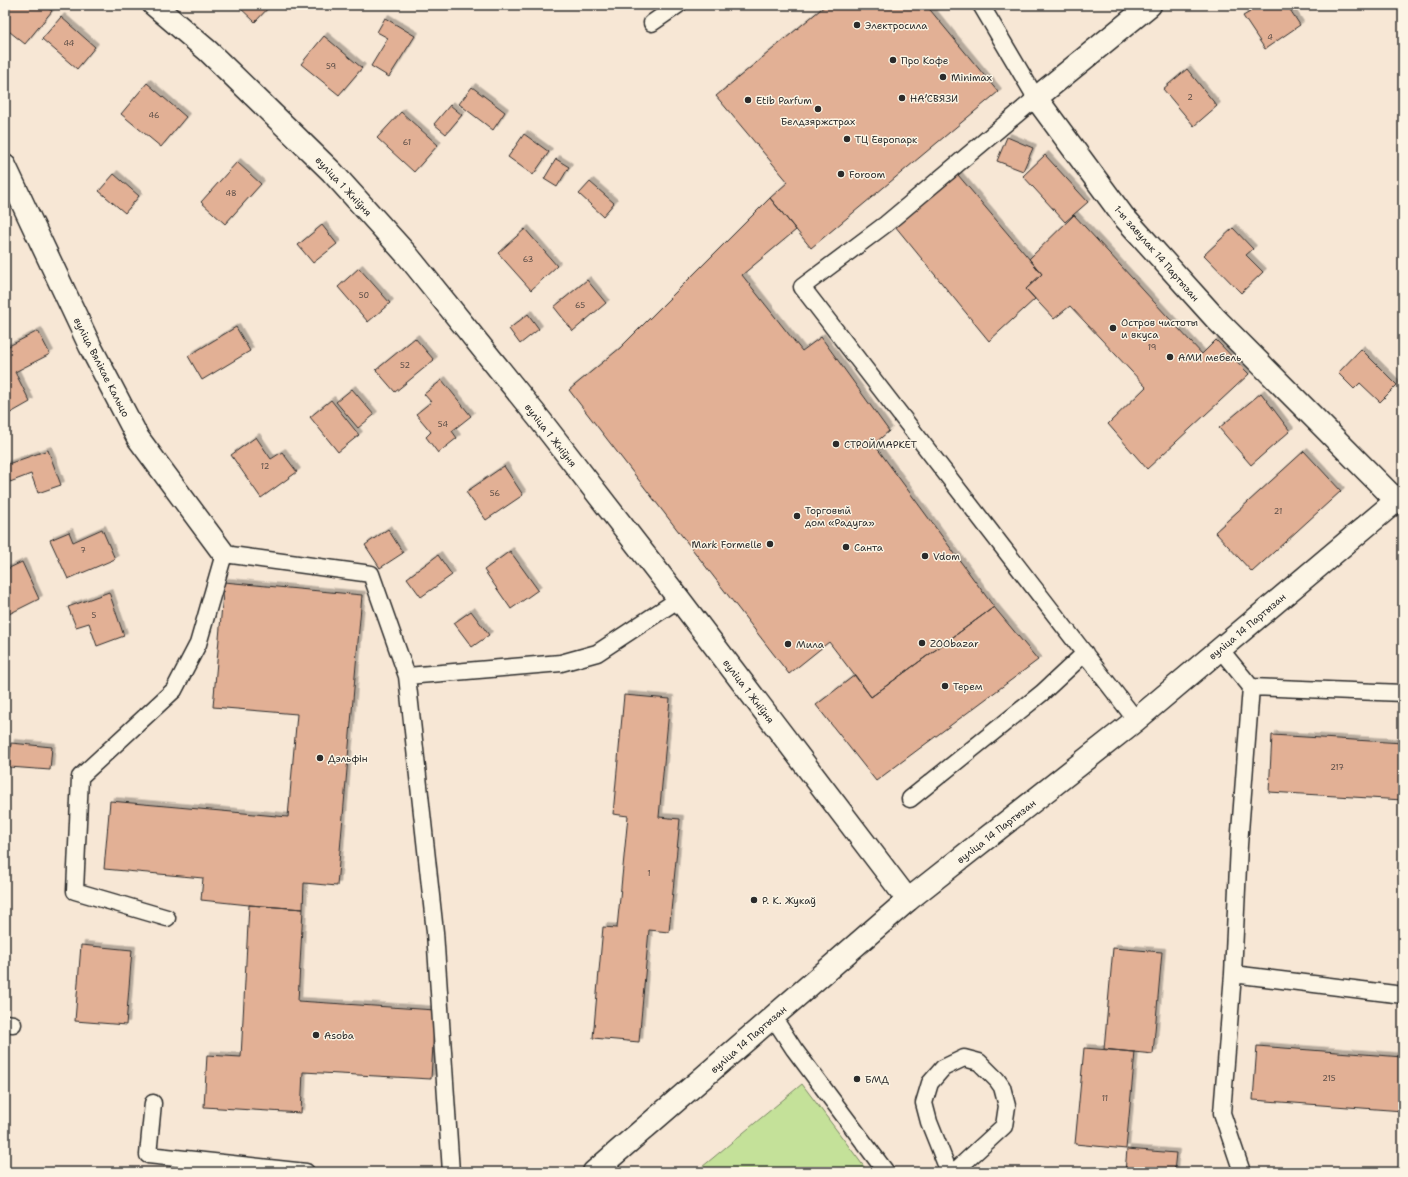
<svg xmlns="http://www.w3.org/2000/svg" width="1408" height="1177" viewBox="0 0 1408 1177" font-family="'Shantell Sans',sans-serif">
  <defs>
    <filter id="shadow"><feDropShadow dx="3.5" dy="-3.5" stdDeviation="0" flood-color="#0004"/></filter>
  </defs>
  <rect width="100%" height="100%" fill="#f7e7d5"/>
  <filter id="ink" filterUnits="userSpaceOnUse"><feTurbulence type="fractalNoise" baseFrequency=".025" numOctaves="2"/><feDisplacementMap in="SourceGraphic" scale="8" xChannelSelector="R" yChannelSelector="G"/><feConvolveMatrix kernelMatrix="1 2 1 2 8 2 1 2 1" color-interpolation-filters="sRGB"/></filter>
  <g filter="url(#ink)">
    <!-- green -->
    <path fill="#c4e199" stroke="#788662" d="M802,1084L868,1172H696Z"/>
    <!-- building -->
    <path fill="#e2b095" stroke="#2b2b2b" filter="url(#shadow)" d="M11,5H44L52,11L25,44L5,28V12Z
      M237,5H271L255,22Z
      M826,5H926L998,92L811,248L770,198L788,182L716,96Z
      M1245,5H1287L1300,25L1265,49L1243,16L1250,12Z
      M61,17L95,47L77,69L42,39Z
      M385,18L415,36L389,77L371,66L388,38L377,32Z
      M324,36L362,68L339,95L301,64Z
      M1187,69L1217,106L1194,126L1163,89Z
      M147,83L186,117L161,147L121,114Z
      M472,87L505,112L493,130L459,104Z
      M450,105L462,115L446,134L434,124Z
      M401,112L438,145L414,172L377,138Z
      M524,134L549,152L533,175L508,157Z
      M1007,137L1033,148L1023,171L997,161Z
      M1045,155L1088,202L1065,222L1023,176Z
      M556,159L569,167L557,187L544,179Z
      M237,162L261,184L225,224L201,202Z
      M114,174L139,196L125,213L99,191Z
      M958,175L1042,274L1026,289L1035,299L989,341L895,226Z
      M590,182L614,203L603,216L579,194Z
      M770,198L796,230L742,275L802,351L821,337L889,431L874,444L994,607L871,697L829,642L789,674L569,390L620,348Z
      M1074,215L1202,354L1216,340L1249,374L1147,469L1108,424L1146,387L1070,306L1054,319L1026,289L1042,274L1029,259Z
      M322,225L337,244L313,263L298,245Z
      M1233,228L1253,249L1246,255L1263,272L1241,293L1204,255Z
      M525,229L557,266L531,290L498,253Z
      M359,268L390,303L368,322L338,287Z
      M587,280L606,303L573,331L554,307Z
      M528,314L539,329L520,344L509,329Z
      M236,327L250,351L202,380L188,356Z
      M38,331L50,354L15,372L30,402L7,415L5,410V348Z
      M415,338L434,360L395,392L376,370Z
      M1361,349L1397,385L1380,402L1360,383L1354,389L1338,373Z
      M442,380L471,416L452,431L457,438L438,453L426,437L431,432L416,414L431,402L424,394Z
      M352,389L374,415L358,428L336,402Z
      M1261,393L1290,431L1251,465L1219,428Z
      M331,400L359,435L338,452L310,417Z
      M256,437L271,459L282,452L297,472L261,498L231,455Z
      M48,450L61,485L38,493L31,474L10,482L5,469V465Z
      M1304,451L1341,491L1252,572L1215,532Z
      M504,466L523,495L486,520L466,492Z
      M102,529L115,559L68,579L50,540L69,532L73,542Z
      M388,529L403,553L380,568L365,545Z
      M510,551L538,590L511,609L484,570Z
      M438,555L452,575L421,597L407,578Z
      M22,562L39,599L5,616V570Z
      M224,582L362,595L337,886L304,883L303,909L249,905L201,900L203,878L104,869L110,801L288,817L297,714L213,707Z
      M109,592L124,636L97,646L89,623L76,627L68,607Z
      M994,607L1038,660L876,781L816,705L855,675L871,697Z
      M471,611L489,635L472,647L454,623Z
      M624,695L670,699L659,817L680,819L669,932L649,930L639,1042L593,1038L603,927L617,928L628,816L613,814Z
      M1272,735L1403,743V800L1269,792Z
      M11,743L52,747L50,770L9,767Z
      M249,905L303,909L298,1001L435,1010L431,1079L303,1072L301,1113L204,1107L207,1055L241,1057Z
      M81,945L132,950L126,1025L75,1021Z
      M1113,948L1162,952L1153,1054L1104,1049Z
      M1257,1046L1403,1057V1111L1253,1100Z
      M1084,1048L1135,1052L1126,1149L1075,1144Z
      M1127,1149L1176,1153L1174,1172H1125Z"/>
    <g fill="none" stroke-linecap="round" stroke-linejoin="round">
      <defs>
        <path id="lane" d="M981,5L1036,98L886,224L802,287L1136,720
          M652,23L678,5
          M1220,649L1251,687L1403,693
          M910,799L1042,693L1085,653
          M167,918L75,891L80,777L174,690L198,644L224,554L371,574L407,676
          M1233,974L1403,995
          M773,1017L794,1049L886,1172
          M5,1023L13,1024
          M153,1103L148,1155L306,1172
          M451,1172L435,932L407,676L561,663L597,653L679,599
          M949,1172L929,1122L924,1103L930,1083L943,1068L964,1058L979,1062L997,1080L1002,1087L1007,1106L1004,1126L954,1172
          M1242,1172L1222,1113L1233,974L1239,845L1251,687"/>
        <path id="street" d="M154,5L208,51L332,172L408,256L541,421L679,599L908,900
          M1150,5L1036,98L1123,216L1216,319L1396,500
          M5,166L90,346L138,438L224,554"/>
        <path id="secondary" d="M594,1172L908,900L1136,720L1403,495"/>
      </defs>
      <!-- lane casing -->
      <use href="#lane" stroke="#2b2b2b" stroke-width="19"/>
      <!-- street casing -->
      <use href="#street" stroke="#2b2b2b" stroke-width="25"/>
      <!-- secondary casing -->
      <use href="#secondary" stroke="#2b2b2b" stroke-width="25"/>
      <!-- lane -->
      <use href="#lane" stroke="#fcf5e5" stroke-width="16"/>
      <!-- street -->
      <use href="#street" stroke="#fcf5e5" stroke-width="22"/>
      <!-- secondary -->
      <use href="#secondary" stroke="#fcf5e5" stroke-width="22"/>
    </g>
  </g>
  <!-- markers -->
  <g fill="#2b2b2b" stroke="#fcf5e5" stroke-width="1.5">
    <circle cx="857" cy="25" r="4"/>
    <circle cx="893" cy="60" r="4"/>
    <circle cx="943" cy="77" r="4"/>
    <circle cx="902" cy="98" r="4"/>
    <circle cx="748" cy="100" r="4"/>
    <circle cx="818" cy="109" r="4"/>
    <circle cx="847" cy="139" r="4"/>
    <circle cx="841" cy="174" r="4"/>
    <circle cx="1113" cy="328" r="4"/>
    <circle cx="1170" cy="357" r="4"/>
    <circle cx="836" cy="444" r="4"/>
    <circle cx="797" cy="516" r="4"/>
    <circle cx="770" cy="544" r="4"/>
    <circle cx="846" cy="547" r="4"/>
    <circle cx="925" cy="556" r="4"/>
    <circle cx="922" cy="643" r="4"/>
    <circle cx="788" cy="644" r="4"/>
    <circle cx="945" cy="686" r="4"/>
    <circle cx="320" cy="758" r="4"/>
    <circle cx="754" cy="900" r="4"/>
    <circle cx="316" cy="1035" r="4"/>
    <circle cx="857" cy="1079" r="4"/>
  </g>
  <g text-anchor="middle" stroke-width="3" stroke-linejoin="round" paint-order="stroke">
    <!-- number labels -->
    <g font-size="8" fill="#594c46">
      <text x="1270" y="40">4</text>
      <text x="69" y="46">44</text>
      <text x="331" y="69">59</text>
      <text x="1190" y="100">2</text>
      <text x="154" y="118">46</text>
      <text x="407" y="145">61</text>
      <text x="231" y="196">48</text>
      <text x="528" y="262">63</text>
      <text x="364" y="298">50</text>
      <text x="580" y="308">65</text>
      <text x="1152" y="350">19</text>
      <text x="405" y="368">52</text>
      <text x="443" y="427">54</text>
      <text x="265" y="469">12</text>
      <text x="495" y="496">56</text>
      <text x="1278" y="514">21</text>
      <text x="83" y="553">7</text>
      <text x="94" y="618">5</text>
      <text x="1337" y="770">217</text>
      <text x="649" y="876">1</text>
      <text x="1329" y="1081">215</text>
      <text x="1105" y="1101">11</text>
    </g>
    <!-- poi labels -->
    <g font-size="10" fill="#2b2b2b" stroke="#fcf5e5" text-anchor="start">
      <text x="865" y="29">Электросила</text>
      <text x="901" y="64">Про Кофе</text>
      <text x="951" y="81">Minimax</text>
      <text x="910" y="102">НАʼСВЯЗИ</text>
      <text x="756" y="104">Etib Parfum</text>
      <text x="818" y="125" text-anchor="middle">Белдзяржстрах</text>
      <text x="855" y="143">ТЦ Европарк</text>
      <text x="849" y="178">Foroom</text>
      <text x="1121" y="326">Остров чистоты<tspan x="1121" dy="12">и вкуса</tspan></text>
      <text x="1178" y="361">АМИ мебель</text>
      <text x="844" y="448">СТРОЙМАРКЕТ</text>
      <text x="805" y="514">Торговый<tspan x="805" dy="12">дом «Радуга»</tspan></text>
      <text x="762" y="548" text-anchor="end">Mark Formelle</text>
      <text x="854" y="551">Санта</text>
      <text x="933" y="560">Vdom</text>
      <text x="930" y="647">ZOObazar</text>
      <text x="796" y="648">Мила</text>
      <text x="953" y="690">Терем</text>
      <text x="328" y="762">Дэльфін</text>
      <text x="762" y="904">Р. К. Жукаў</text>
      <text x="324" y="1039">Asoba</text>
      <text x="865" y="1083">БМД</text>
    </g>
    <!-- street labels -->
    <g font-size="10" fill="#2b2b2b" stroke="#fcf5e5">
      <text transform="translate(344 186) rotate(47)" y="4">вуліца 1 Жніўня</text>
      <text transform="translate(1157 253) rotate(49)" y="4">1-ы завулак 14 Партызан</text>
      <text transform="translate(102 367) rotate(63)" y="4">вуліца Вялікае Кальцо</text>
      <text transform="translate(551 435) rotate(52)" y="4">вуліца 1 Жніўня</text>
      <text transform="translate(1247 626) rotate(-40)" y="4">вуліца 14 Партызан</text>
      <text transform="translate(749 691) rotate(53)" y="4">вуліца 1 Жніўня</text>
      <text transform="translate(996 831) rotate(-38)" y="4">вуліца 14 Партызан</text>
      <text transform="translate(748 1039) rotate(-41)" y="4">вуліца 14 Партызан</text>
    </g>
  </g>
  <!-- margin -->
  <rect width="1408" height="1177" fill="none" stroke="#fcf5e5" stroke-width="20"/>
  <rect x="10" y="10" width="1388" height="1157" fill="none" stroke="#2b2b2b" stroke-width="1.5" filter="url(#ink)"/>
</svg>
